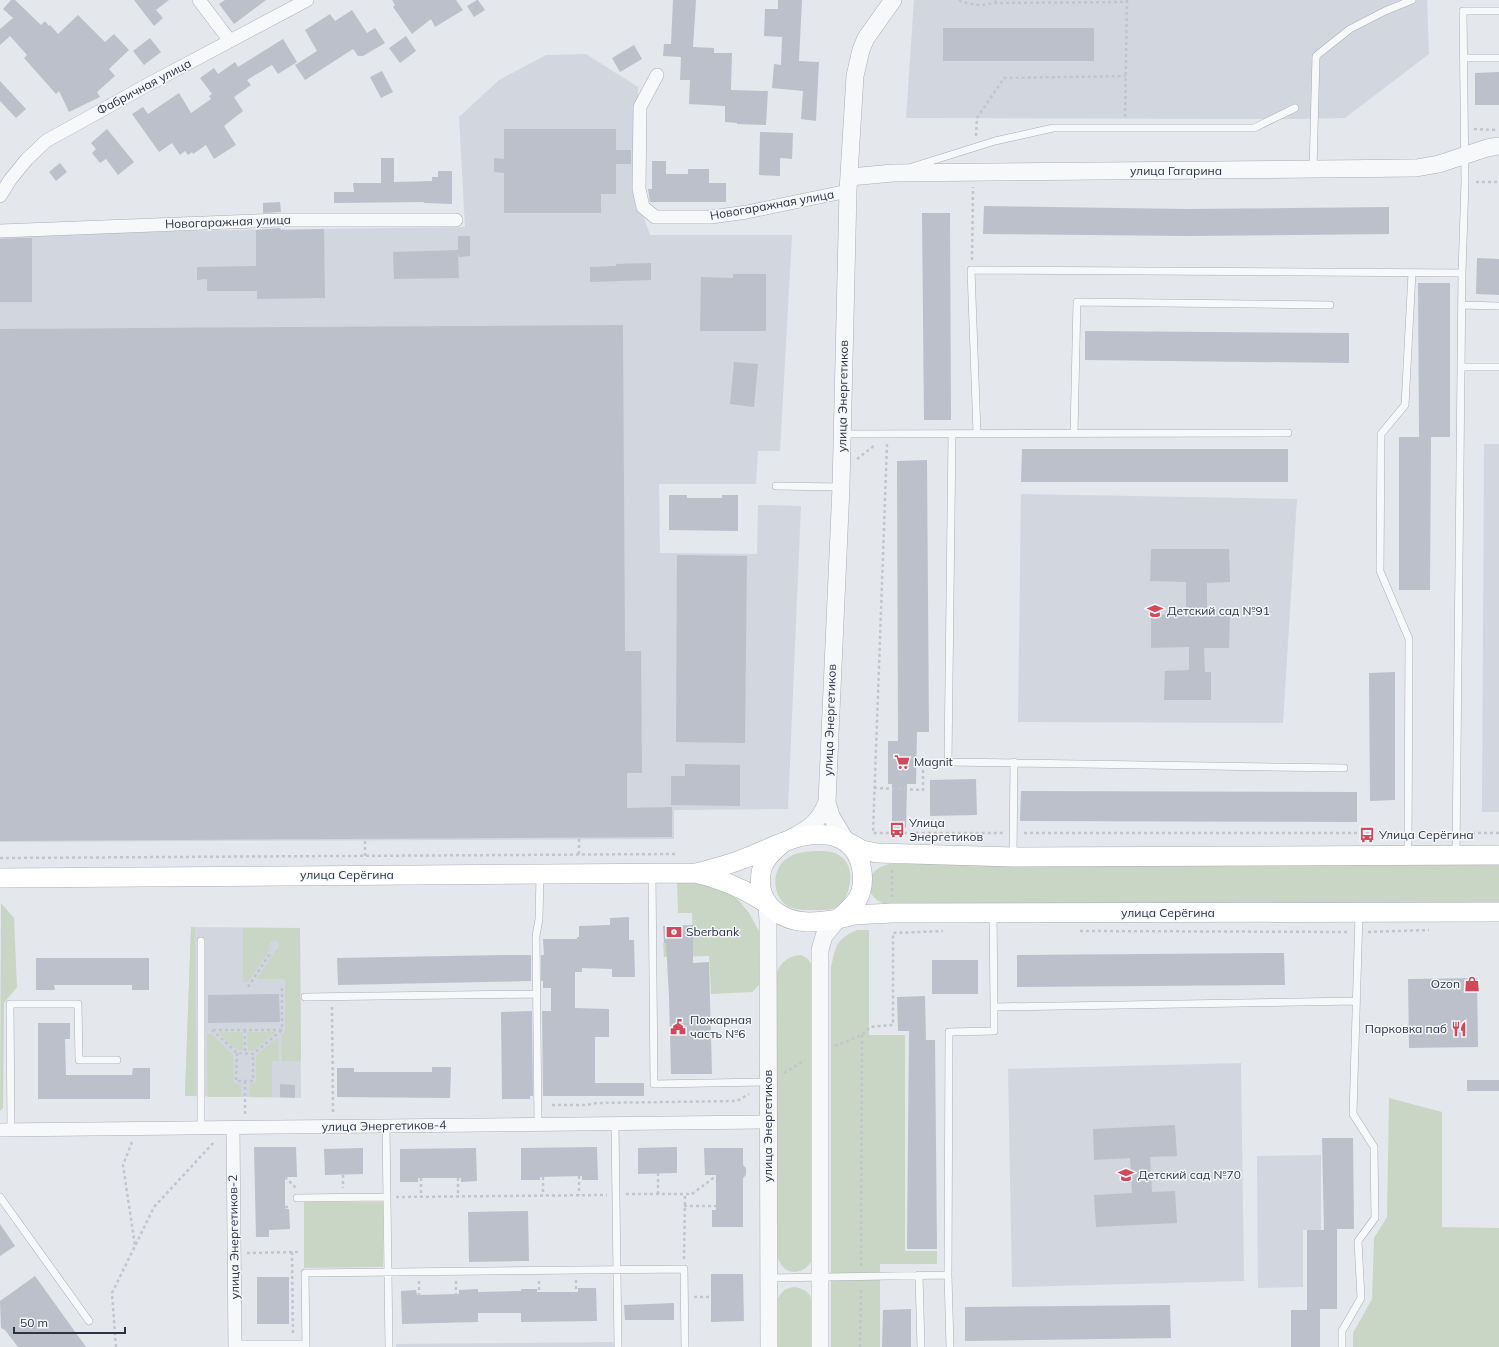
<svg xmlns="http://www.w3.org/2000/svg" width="1499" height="1347" viewBox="0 0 1499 1347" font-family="Mulish,sans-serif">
  <rect width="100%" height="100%" fill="#e4e7ec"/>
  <!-- built -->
  <path fill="#d2d6de" d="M914,0H1427L1429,54L1345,118L1292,119L906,118Z
    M586,54L638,87L637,198L650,235H792L780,451H758L756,484H659L660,553L757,554L758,505L801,506L788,809L674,810V839L0,842V233L465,227L459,117L499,80L546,55Z
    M1484,444H1499V812H1482Z
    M1021,494L1297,499L1283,723L1018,722Z
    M191,927L300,928L301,1098L185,1096Z
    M1241,1063L1244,1281L1012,1287L1008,1069Z
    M1321,1155V1230H1303V1287L1258,1288L1257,1156Z
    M615,1342V1347H396V1344Z"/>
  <!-- green -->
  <path fill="#c9d6c5" d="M814,851C820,851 828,851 835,853C855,861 853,886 843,902C837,910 828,910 819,910C809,910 798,911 789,907C772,898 771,871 785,860C793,853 803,852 814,851Z
    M1499,862V903L890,905C862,900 862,870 889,864Z
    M677,882H696L730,893L740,902L749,913L760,933L761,983L752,992L711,994L709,956L664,957L663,943L693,942L692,913H678Z
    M1,903L14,918L17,987L4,1003L3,1108L0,1111Z
    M191,927H195L196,1096H185Z
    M243,928H300L301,1061H282L281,1035L285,1031V979H257L275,951L279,948V942L274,940L270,943V949L248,982H243Z
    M857,930H869V1035H905V1251H937V1264H880V1347H831V968C836,946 835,940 857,930Z
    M801,955C809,958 811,962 813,970L812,1261C800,1278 781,1275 777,1254L776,974C781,962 788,956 801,955Z
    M217,1032H243V1050H237Z
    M247,1032H276L253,1051L248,1050Z
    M207,1034H212L233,1055L234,1083L241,1084V1097H208Z
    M278,1037L279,1061H272V1097H250V1083H256V1056Z
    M1389,1098L1442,1112V1227L1499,1228V1347H1353V1333L1372,1299L1374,1238L1387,1217Z
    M304,1202H383V1267L304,1268Z
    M794,1287C806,1289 811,1293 813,1305V1347H777L778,1298C782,1291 786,1288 794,1287Z"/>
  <!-- building -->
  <path fill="#bbc0ca" d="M11,0H15L41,25L45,21L49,26L50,25L58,34L78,15L105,42L114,34L129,50L109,69L115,76L97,92L100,97L69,112L59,91L56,94L24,58L27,55L10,36L0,45V29L13,18L3,9Z
    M134,0H169L156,10L163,18L154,26Z
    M225,0H266L234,24L219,4Z
    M392,0H456L463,10L435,27L431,19L412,34L393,7L395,5Z
    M477,0H478L485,10L474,17L467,6Z
    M673,0H696L693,47L714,48V53H732L731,90L768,91L766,125L737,124V123L725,122V106L689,104L690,80H680L681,57L663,56L664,44H671Z
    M778,0H802L799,61L819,62L816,121L801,119L803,91L772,88L774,64L781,65L782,37L764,36L765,9H778Z
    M352,10L367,33L375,28L385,43L363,56H358L353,49L305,80L295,65L317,51L305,30L330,14L335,21Z
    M943,28H1094V61H943Z
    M406,36L416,51L400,63L389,48Z
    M150,38L161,52L144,65L133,51Z
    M283,39L297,62L278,74L272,65L247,80L251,85L234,97L243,111L224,126L236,145L214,159L206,145L193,154L192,152L188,155L185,151L180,155L172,143L159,152L132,114L143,107L148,114L179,93L191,113L211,99L209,96L212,94L200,78L214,68L218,74L235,62L238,67Z
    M634,45L642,59L620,72L612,58Z
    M382,71L393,92L381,98L370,77Z
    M1499,72V105H1475V73Z
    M0,81L26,109L16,118L0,101Z
    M107,129L134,162L118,175L106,159L100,163L92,153L96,149L91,143Z
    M504,129H616V150H631V164H616V194H601V213H504V173L494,172V158L504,159Z
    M760,132L793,133L792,159L780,158V176L759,175Z
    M381,158H394V182L432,181V177H438V171H452V204L424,203V202L334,203V192H354L353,183H381Z
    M652,161H666V174H688V169H709V183H726V202H650L648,189H652Z
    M60,163L67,172L56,181L49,172Z
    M280,202L281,212L263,213V203Z
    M984,206L1187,209L1389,207V234L1187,236L983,234Z
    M922,213H950L951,420H924Z
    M280,228L281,230L324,229L325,298L257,299V291H207V279L197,280V267L256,266V230Z
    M458,236H470V256L459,257L458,253L459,278L394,279L393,252L458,250Z
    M19,238H32V302H0V239Z
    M1477,258L1499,259V295L1476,294Z
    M651,263V280L590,282V267L616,266V264Z
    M733,274H766V331H700L701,277L733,278Z
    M1418,283H1450V437H1431L1430,590H1399V437H1419Z
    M623,325L625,651H641L642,773H627V808L672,807V837L0,841V329Z
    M1085,331L1349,333V363L1085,360Z
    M734,362L758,364L754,407L730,404Z
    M1022,449H1288V482H1021Z
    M927,460L929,732H917L916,784H907L906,828H892V784H888V741H898L897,461Z
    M669,495H687V498H722V495H738V531L669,530Z
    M1151,549H1229L1230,582L1207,583V616H1230L1229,648H1204L1205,672H1211V700H1164L1165,671L1189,670V647L1151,648V615L1186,614V582L1150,581Z
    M677,555L747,556L745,743L676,742Z
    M1395,672V800L1370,801L1369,673Z
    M685,764L740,765V806L671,805V776H685Z
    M976,779L977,815L930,816V780Z
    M1021,791L1357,792V822L1020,821Z
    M629,917V940H634L635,977H612V969L582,968V972H575V1008L609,1009V1037H595V1083H644V1096H543L542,1011H551V988H543V981H541V955H544L543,939H577V937H579V926L610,925V918Z
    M693,925V963L709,962L712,1074H671L669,996L666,943H664L663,926Z
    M1284,953L1285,985L1017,987V955Z
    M505,955H531V981L338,985L337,958Z
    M36,958H149V990H132V985H54L55,990H36Z
    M932,960H978V994H932Z
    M1477,978L1478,1047L1409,1048L1408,979Z
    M279,994L280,1022L208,1023V995Z
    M925,996L926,1040H935L937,1249H907L909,1031H898L897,997Z
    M532,1011L533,1096H530V1099H502L501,1012Z
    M38,1023H70V1039H65L66,1075H132L133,1068H150V1099H38Z
    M432,1067H451L450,1098L337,1097V1068H354V1072H432Z
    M1467,1080H1499V1091H1467Z
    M280,1084L295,1085V1098L280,1097Z
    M1175,1125L1177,1156L1150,1157L1152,1192L1175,1191L1177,1223L1096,1227L1094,1195L1132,1193L1130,1158L1094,1160L1093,1129Z
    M1322,1138H1353L1354,1229H1337V1309H1320V1347H1291V1310H1307V1230H1324Z
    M254,1147H296L297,1177H285V1209H289L290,1229L269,1230V1237H256Z
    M597,1147L598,1180H582V1176L540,1177V1180H521V1148Z
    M677,1147V1173L638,1174V1148Z
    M363,1148V1174L325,1175L324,1149Z
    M476,1148L477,1181L461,1182V1178H418V1182H400V1149Z
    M704,1148H743V1165L746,1168V1175L743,1178V1227H712V1210H716V1175H705Z
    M528,1211L529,1261L469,1262L468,1212Z
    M0,1224L15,1246L0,1256Z
    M711,1274H743L744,1321L711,1322Z
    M35,1276L86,1347H18L5,1330L1,1328L0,1301Z
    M257,1277H289V1324H257Z
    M578,1288H596L597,1321L521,1322V1313H478V1322L402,1324L401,1291L416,1290L417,1295L459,1294V1290L478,1289V1292L521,1291V1289H537V1292H578Z
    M674,1303V1320H625L624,1305Z
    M1170,1305L1171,1338L965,1341V1307Z
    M911,1309V1347H882L883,1310Z"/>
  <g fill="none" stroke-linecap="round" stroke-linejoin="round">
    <defs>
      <path id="service" d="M1463,58H1499
        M912,167L995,141L1053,128H1254L1295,108
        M1313,170L1316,56L1350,29L1385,11L1412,0
        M1462,305L1499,306
        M1461,367H1499
        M977,433L971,270L1462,273
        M1074,433L1077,302L1330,305
        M842,434L1288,433
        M952,434L948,762L1344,768
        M776,486L840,487
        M1408,854L1409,639L1380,571L1381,434L1405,405L1412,273
        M1456,854L1462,273L1465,182L1463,11H1499
        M1013,856L1014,762
        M652,874L654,1084L768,1082
        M993,913L994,1007L1356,1001
        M201,941V1128
        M305,997L537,994
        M615,1124L618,1347
        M538,1125L536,936L539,919L540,875
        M386,1126L389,1347
        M11,1130L10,1004H78L79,1060H117
        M0,1197L89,1321
        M297,1198L387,1197
        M919,1275L921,1347
        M769,1278L948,1275
        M235,1344H306
        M306,1347L305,1273L684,1269L685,1347
        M950,1347L948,1275L949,1032L994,1031V1007
        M1342,1347V1331L1361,1298L1358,1241L1375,1218L1374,1147L1353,1114L1359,914"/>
      <path id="minor" d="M199,0L230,41
        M657,75L640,107L639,189L643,207L655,217H711L747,212L848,191
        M0,196L10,180L27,159L46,141L149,84L307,0
        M0,231L280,220H456
        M233,1128L235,1347
        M0,1130L768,1122"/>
      <path id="tertiary" d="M850,177L893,173L1416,168L1439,164L1487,148L1499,146
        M791,838C810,828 819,822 827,802
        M846,841L831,816L827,802L841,487L848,191L855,76L861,50L866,38L893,0
        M767,904L768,921L769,1347
        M820,1347V950L824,936L838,919"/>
      <path id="secondary" d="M846,841L862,850L877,853L1013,857L1499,855
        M784,842C767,856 758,865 761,888C763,898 767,905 775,911C793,925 815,923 837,919C843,918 848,916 855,915C867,914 879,914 891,913L1499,912
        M696,873C712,869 728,865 743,859C762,852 780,842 799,837C829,830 857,837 862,871C865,895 856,904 838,919
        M0,878L695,873C721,879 745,889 767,904"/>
    </defs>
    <!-- service casing -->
    <use href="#service" stroke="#a9aeb7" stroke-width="8"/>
    <!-- minor casing -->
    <use href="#minor" stroke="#a9aeb7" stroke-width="14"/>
    <!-- tertiary casing -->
    <use href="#tertiary" stroke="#a9aeb7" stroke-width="18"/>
    <!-- secondary casing -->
    <use href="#secondary" stroke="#a9aeb7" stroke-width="20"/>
    <!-- path -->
    <path stroke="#c2c5cb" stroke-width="2.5" stroke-dasharray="3 3" stroke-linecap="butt" d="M959,0C971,6 988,7 999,0
      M994,3L1127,2
      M1125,117L1127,0
      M1474,129L1495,130
      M976,136L977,118L1004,78L1126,76
      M1476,182H1499
      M972,260L973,187
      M887,444L873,833H1003
      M857,459L875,445
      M874,788L923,790V761H939
      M1024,833H1399
      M1418,833H1447
      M1466,833H1499
      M579,839V855
      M365,856V840
      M0,858L677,854
      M892,870V897
      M1080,931L1349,932
      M1368,932L1429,930
      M248,987L271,952
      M282,988V1030
      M332,1007L333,1114
      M212,1030L237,1053L253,1054L282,1030
      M213,1030H282
      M245,1030V1054
      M835,1046L862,1035L870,1027L893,1025V933L943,931
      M237,1053L236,1081H253V1054
      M784,1073L805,1060
      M245,1081V1115
      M552,1105H587L596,1103L737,1101L749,1094
      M132,1142L123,1165L135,1246
      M658,1173V1194
      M343,1175V1188
      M579,1176V1195
      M285,1177L296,1188
      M543,1177V1195
      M421,1178V1197
      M458,1178V1196
      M626,1194H692L716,1176
      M396,1197L607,1195
      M684,1206H716
      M285,1207H291
      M292,1252L293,1334
      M247,1253L298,1252
      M684,1259L685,1194
      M861,1266L862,1035
      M576,1280V1292
      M419,1281V1295
      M456,1281V1294
      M539,1281V1292
      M694,1297H711
      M116,1347L112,1293L154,1207L215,1141
      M860,1347L861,1287"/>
    <!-- service -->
    <use href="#service" stroke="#f7f8fa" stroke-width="7"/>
    <!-- minor -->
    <use href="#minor" stroke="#f7f8fa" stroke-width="13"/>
    <!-- tertiary -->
    <use href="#tertiary" stroke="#f7f8fa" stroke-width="17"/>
    <!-- secondary -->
    <use href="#secondary" stroke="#fff" stroke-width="19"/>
  </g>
  <!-- icons -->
  <defs>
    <symbol id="school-bare" viewBox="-9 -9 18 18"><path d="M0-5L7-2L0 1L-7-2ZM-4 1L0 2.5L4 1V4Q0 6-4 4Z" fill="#d1495b" stroke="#f4f6f9" stroke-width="2.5" paint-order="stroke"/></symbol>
    <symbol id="supermarket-bare" viewBox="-9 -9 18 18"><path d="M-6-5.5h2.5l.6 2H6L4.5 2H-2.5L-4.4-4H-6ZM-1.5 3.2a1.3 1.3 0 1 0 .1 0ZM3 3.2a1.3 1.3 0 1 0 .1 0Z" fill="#d1495b" stroke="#f4f6f9" stroke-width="2.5" paint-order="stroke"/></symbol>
    <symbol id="bus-bare" viewBox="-9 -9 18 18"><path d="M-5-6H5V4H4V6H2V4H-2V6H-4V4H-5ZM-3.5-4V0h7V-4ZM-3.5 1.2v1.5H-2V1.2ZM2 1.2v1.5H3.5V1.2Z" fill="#d1495b" stroke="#f4f6f9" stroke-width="2.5" paint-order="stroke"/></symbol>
    <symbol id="bank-bare" viewBox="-9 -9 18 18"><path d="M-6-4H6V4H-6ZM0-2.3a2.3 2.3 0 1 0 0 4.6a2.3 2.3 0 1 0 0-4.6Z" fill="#d1495b" stroke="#f4f6f9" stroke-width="2.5" paint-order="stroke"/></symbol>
    <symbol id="shop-bare" viewBox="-9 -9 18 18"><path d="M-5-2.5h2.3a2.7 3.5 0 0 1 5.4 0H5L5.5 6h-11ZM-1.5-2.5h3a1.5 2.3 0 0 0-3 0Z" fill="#d1495b" stroke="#f4f6f9" stroke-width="2.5" paint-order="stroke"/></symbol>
    <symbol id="civic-bare" viewBox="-9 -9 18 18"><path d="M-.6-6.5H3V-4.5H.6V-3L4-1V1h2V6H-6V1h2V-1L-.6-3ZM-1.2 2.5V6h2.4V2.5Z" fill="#d1495b" stroke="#f4f6f9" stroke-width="2.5" paint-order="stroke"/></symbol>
    <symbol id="restaurant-bare" viewBox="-9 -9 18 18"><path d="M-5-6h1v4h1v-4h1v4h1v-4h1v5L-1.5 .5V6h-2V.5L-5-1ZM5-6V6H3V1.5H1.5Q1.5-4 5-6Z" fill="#d1495b" stroke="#f4f6f9" stroke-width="2.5" paint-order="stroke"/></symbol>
  </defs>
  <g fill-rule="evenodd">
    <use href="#school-bare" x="1144" y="600" width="22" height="22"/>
    <use href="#supermarket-bare" x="891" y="751" width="22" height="22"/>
    <use href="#bus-bare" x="886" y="819" width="22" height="22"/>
    <use href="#bus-bare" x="1356" y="824" width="22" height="22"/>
    <use href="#bank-bare" x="663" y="921" width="22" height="22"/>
    <use href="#shop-bare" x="1461" y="973" width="22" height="22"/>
    <use href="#civic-bare" x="667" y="1016" width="22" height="22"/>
    <use href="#restaurant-bare" x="1448" y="1018" width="22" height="22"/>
    <use href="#school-bare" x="1115" y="1164" width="22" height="22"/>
  </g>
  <g text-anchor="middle" stroke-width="3" stroke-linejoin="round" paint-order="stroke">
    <!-- street labels -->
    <g font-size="12" fill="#2b3445" stroke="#f4f6f9">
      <text transform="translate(144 87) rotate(-28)" y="4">Фабричная улица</text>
      <text x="1176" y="175">улица Гагарина</text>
      <text transform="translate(772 205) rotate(-10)" y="4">Новогаражная улица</text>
      <text transform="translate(228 222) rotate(-2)" y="4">Новогаражная улица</text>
      <text transform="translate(843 396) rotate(-89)" y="4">улица Энергетиков</text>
      <text transform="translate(830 720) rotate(-88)" y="4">улица Энергетиков</text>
      <text x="347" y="879">улица Серёгина</text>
      <text x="1168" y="917">улица Серёгина</text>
      <text transform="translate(384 1126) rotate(-1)" y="4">улица Энергетиков-4</text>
      <text transform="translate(768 1126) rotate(-90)" y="4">улица Энергетиков</text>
      <text transform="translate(234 1237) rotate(-91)" y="4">улица Энергетиков-2</text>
    </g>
    <!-- poi labels -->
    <g font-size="12" fill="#2b3445" stroke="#f4f6f9" text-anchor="start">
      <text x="1167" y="615">Детский сад №91</text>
      <text x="914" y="766">Magnit</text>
      <text x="909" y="827">Улица<tspan x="909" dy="14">Энергетиков</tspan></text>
      <text x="1379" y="839">Улица Серёгина</text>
      <text x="686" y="936">Sberbank</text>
      <text x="1460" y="988" text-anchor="end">Ozon</text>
      <text x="690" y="1024">Пожарная<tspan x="690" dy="14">часть №6</tspan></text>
      <text x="1447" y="1033" text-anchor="end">Парковка паб</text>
      <text x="1138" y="1179">Детский сад №70</text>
    </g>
  </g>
  <!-- scale -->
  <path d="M14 1327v6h111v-6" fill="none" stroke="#2b3445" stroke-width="2"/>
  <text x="20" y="1327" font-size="12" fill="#2b3445" stroke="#f4f6f9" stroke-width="3" paint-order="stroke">50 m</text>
</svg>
